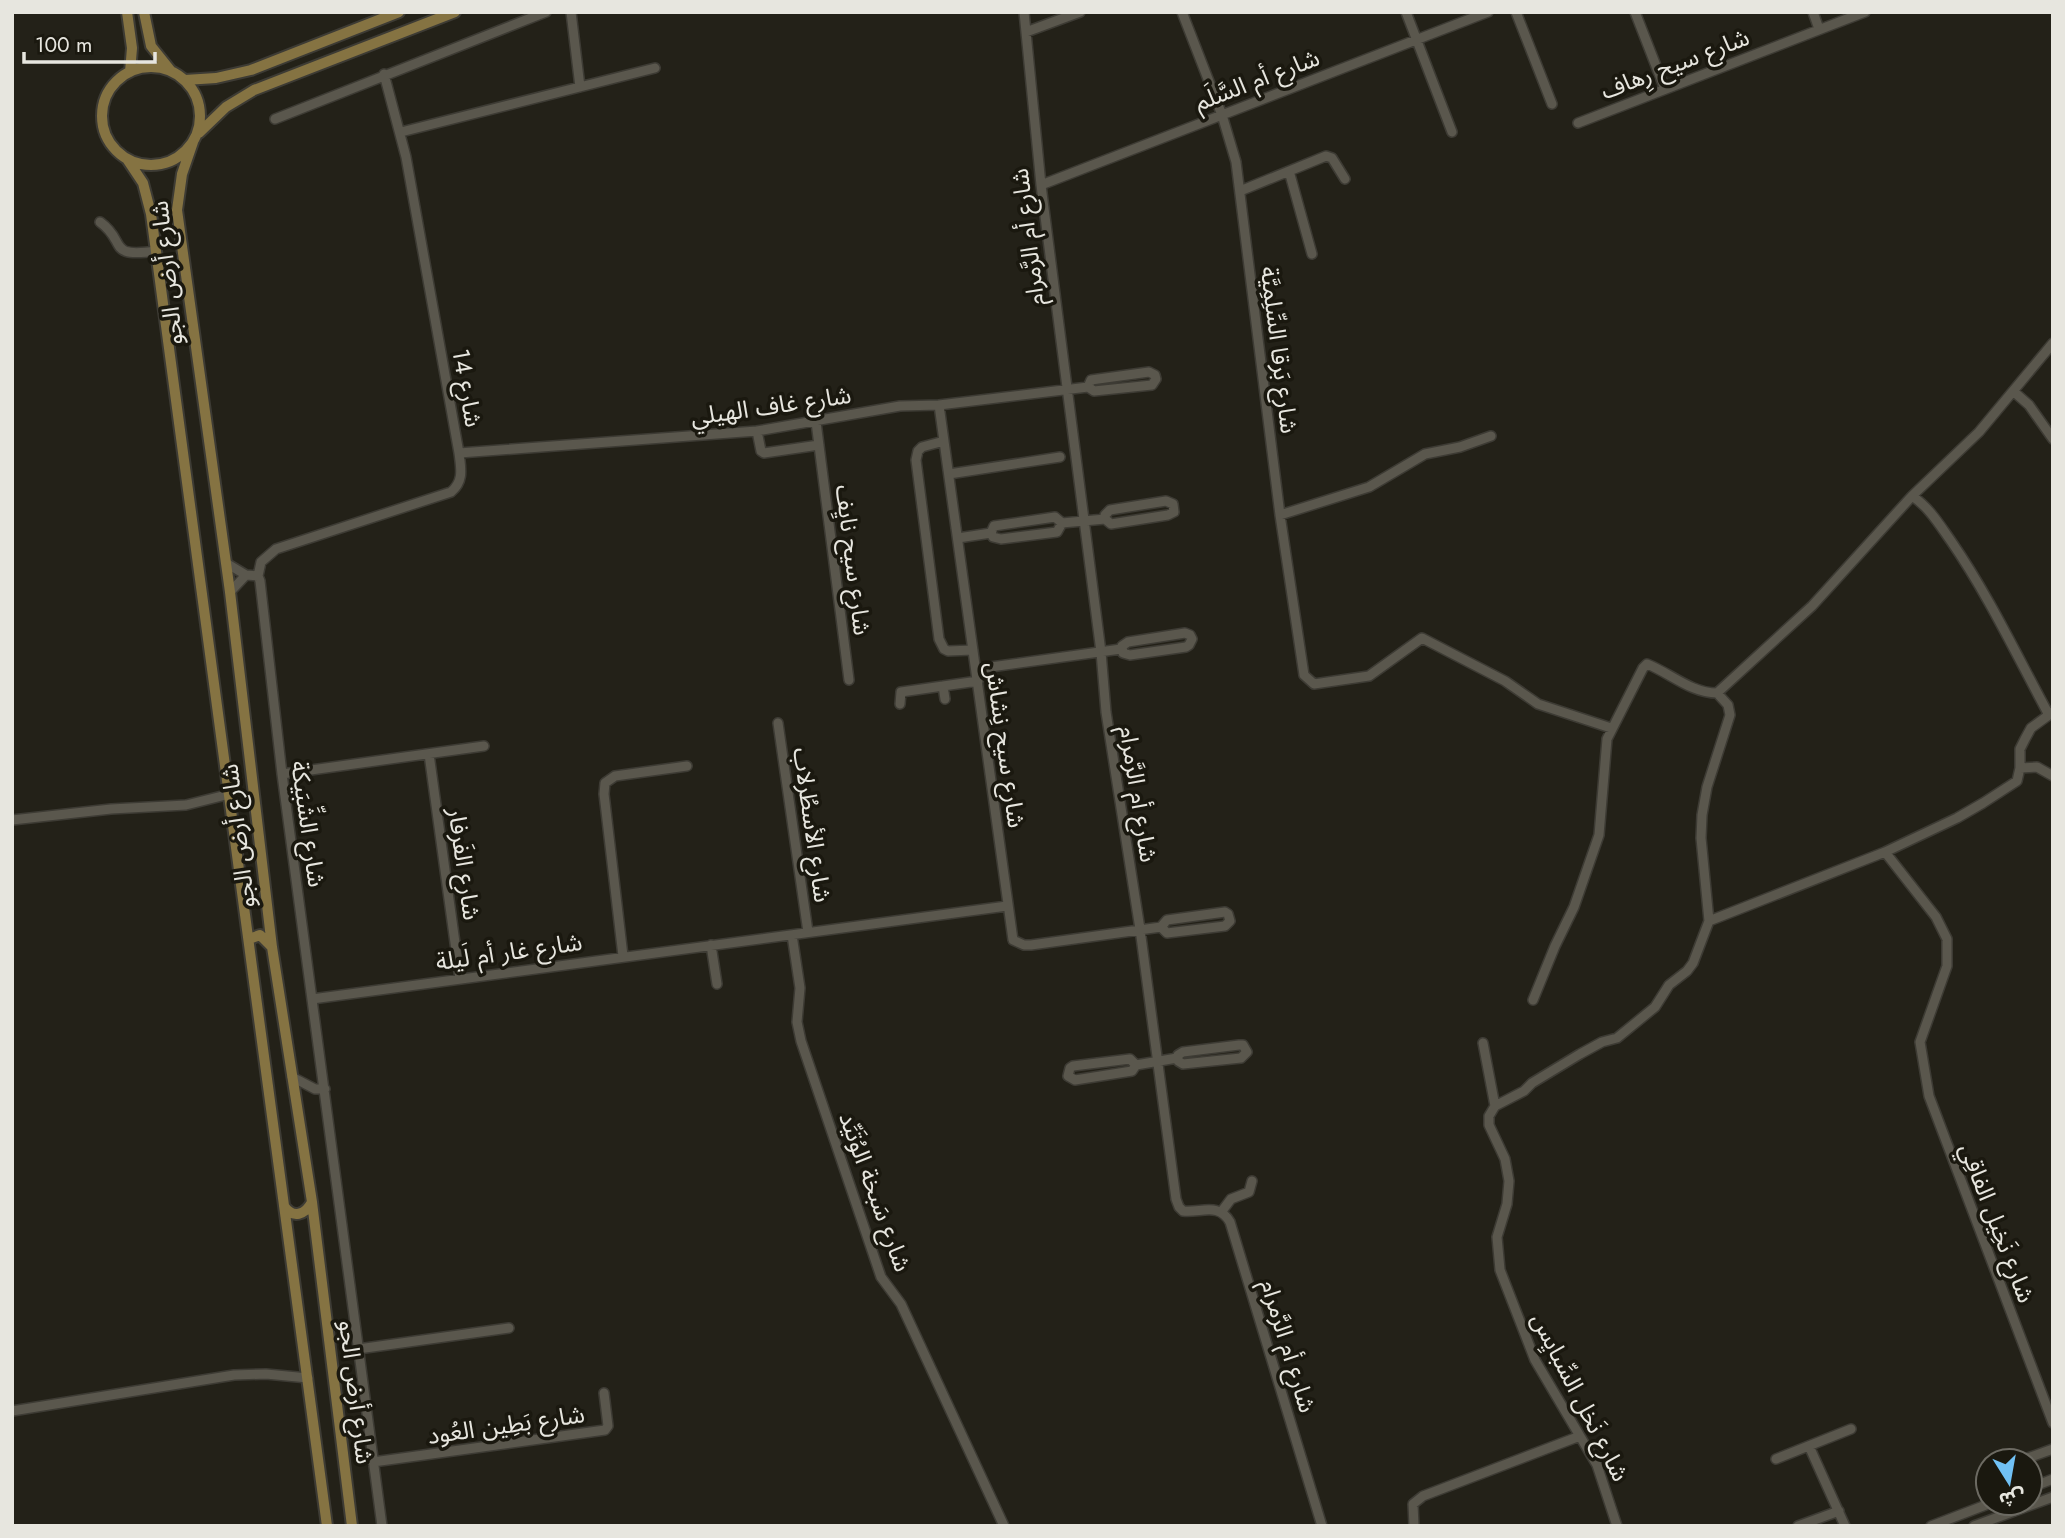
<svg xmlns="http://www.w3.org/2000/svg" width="2065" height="1538" viewBox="0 0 2065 1538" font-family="Jost,'Noto Sans Arabic',sans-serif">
  <rect width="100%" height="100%" fill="#232118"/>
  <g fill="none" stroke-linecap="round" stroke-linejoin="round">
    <defs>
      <path id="minor" d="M571,12L580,87
        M1024,12L1041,185L1101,652L1106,712L1140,929L1176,1199L1179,1207L1183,1211C1201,1213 1219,1202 1230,1222L1322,1526
        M1182,12L1222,115L1236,162L1280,515L1304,675L1314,684L1369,676L1422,638L1505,681L1538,704L1611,728
        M1406,12L1452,132
        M1516,12L1552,104
        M1635,12L1665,89
        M1813,12L1819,29
        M1026,32L1080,12
        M275,119L546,12
        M1578,123L1865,12
        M401,132L655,68
        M1289,171L1312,254
        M1041,185L1488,12
        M1240,191L1326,156L1332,158L1345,179
        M100,222C128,242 105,258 156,251
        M1149,372L1155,375L1156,379L1152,385L1094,391L1088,387L1091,380Z
        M2013,391L2029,405L2053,439
        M939,405L1013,940L1024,945H1031L1161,927
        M816,422L849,680
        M757,431L761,451L764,453L819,445
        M944,441L922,447L918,451L916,460L939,639L944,649L948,651L973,650
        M459,453L757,431L900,406L939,405L1088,387
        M949,474L1060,457
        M1912,496C1929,507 1939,524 1951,541C1989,596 2017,656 2049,715
        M1166,501L1173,504L1174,512L1168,515L1111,524L1105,519V515L1110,510Z
        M1280,515L1369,487L1425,454L1460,447L1491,436
        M1055,517L1062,523L1057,532L1001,539L993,537L991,533L994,526Z
        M1062,523L1105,519
        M958,538L991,533
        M226,563L246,575L258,576L260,581L282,774L382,1526
        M258,576L261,562L276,549L451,492C464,481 461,469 459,453L406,157L384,74
        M230,592L246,575
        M1185,633L1190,635L1192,639L1189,645L1186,647L1130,655L1123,653L1122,646L1128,642Z
        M976,669L1121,649
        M943,686L945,699
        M1717,693L1812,606L1912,496L1979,432L2053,343
        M900,704L901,692L978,681
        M778,723L808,932
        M429,754L460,979
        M2020,768L2037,767L2053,776
        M282,774L484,746
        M12,820L111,809L186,805L230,794
        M1885,852L1936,917L1947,939V966L1920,1042L1929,1096L2053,1423
        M1225,912L1228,914L1230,921L1225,926L1167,933L1161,927L1167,920Z
        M792,935L800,988L797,1022L801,1041L881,1277L901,1304L1004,1526
        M711,945L717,984
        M623,956L604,794L605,783L615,776L687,766
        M312,999L1007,906
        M1533,1000L1555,946L1574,907L1599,835L1607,739L1643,668L1647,664C1670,673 1691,693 1717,693L1728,705L1730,715L1707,787L1702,815L1701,838L1709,921
        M1483,1043L1495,1106L1489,1116V1125L1505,1159L1509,1181L1507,1204L1497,1237L1500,1270L1535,1360L1597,1465L1617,1526
        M1239,1045H1243L1247,1052L1241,1058L1183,1064L1178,1061V1055L1183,1052Z
        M1130,1059L1136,1065L1132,1071L1075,1080L1068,1076L1070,1068L1073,1066Z
        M1136,1065L1177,1058
        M292,1077L315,1089H325
        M1495,1106L1524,1091L1532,1083L1580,1054L1602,1042L1617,1038L1655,1007L1669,985L1687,971L1693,963L1709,921L1885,852L1957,818L1983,803L2017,781L2020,768V749L2025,739L2031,728L2053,712
        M1222,1211L1231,1199L1249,1192L1252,1181
        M358,1349L509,1328
        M12,1411L234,1375L266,1374L308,1378
        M1809,1446L1845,1526
        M1776,1459L1851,1429
        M2025,1459L2053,1449
        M373,1462L605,1430L608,1426L604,1393
        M2030,1488L2053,1479
        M1414,1526L1413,1504L1423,1496L1580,1436
        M1798,1526L1839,1511
        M1931,1526L1991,1503
        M1974,1526L2053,1497"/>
      <path id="major" d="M127,12L132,48L130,72
        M144,12L151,46L171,71
        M102 116a49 49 0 1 1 98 0a49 49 0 1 1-98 0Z
        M185,80L216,78L251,70L399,12
        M199,133L226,107L254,90L455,12
        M193,142L182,174L177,210L230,592L272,947L312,1202L352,1526
        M127,159L143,183L151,214L327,1526
        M249,939L260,935L272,947
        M284,1206C293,1219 305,1215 312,1202"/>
    </defs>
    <!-- minor casing -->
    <use href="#minor" stroke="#3d3b34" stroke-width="12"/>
    <!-- major casing -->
    <use href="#major" stroke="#3d3b34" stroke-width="14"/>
    <!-- minor -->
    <use href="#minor" stroke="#5a574d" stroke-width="9"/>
    <!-- major -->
    <use href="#major" stroke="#857342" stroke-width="10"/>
  </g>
  <g text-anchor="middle" stroke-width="7" stroke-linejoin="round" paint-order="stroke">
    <!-- street labels -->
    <g font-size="24" fill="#e7e6df" stroke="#1a180f">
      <text transform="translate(1675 64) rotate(-21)" y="8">شارع سيح رِهاف</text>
      <text transform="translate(1257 80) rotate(-21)" y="8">شارع أم السَّلَم</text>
      <text transform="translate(1028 237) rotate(-97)" y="8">شارع أم الرَّمرام</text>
      <text transform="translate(167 273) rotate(-96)" y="8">شارع أرض الجو</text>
      <text transform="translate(1279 350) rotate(83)" y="8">شارع بَرقا السِّلِمِيَّة</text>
      <text transform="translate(467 388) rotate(80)" y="8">شارع 14</text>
      <text transform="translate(771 406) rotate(-8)" y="8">شارع غاف الهيلي</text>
      <text transform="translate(853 560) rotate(83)" y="8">شارع سيح نايِف</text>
      <text transform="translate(1005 745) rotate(82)" y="8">شارع سيح نِشاش</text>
      <text transform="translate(1138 794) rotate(81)" y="8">شارع أم الرَّمرام</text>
      <text transform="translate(308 824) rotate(82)" y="8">شارع الشِّبَيكة</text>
      <text transform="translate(812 825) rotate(82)" y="8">شارع الأسطُرلاب</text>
      <text transform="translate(238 836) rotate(-97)" y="8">شارع أرض الجو</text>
      <text transform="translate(464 864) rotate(82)" y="8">شارع الفَرفار</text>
      <text transform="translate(509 952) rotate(-8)" y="8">شارع غار أم لَيلة</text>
      <text transform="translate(875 1192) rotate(70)" y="8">شارع سَبخة الوُتَيِّد</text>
      <text transform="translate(1997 1223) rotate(69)" y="8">شارع نَخِيل الفاقِي</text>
      <text transform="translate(1288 1346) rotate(73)" y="8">شارع أم الرَّمرام</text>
      <text transform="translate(356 1392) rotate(83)" y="8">شارع أرض الجو</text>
      <text transform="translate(1580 1397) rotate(63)" y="8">شارع نَخل السِّبايِس</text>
      <text transform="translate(506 1425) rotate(-8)" y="8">شارع بَطِين العُود</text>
    </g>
  </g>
  <!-- border -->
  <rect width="2065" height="1538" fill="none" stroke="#e7e6df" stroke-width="28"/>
  <!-- north arrow -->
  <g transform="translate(2009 1482) rotate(169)"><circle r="33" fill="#1a180f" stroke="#6c6a62" stroke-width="2"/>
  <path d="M0-5L12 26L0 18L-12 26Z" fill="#71c1f5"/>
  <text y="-10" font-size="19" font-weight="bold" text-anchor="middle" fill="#e7e6df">ش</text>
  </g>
  <!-- scale -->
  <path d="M24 52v10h131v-10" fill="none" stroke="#e7e6df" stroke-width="3.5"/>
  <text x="35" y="52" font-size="21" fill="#e7e6df" stroke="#1a180f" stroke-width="5" paint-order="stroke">100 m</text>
</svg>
